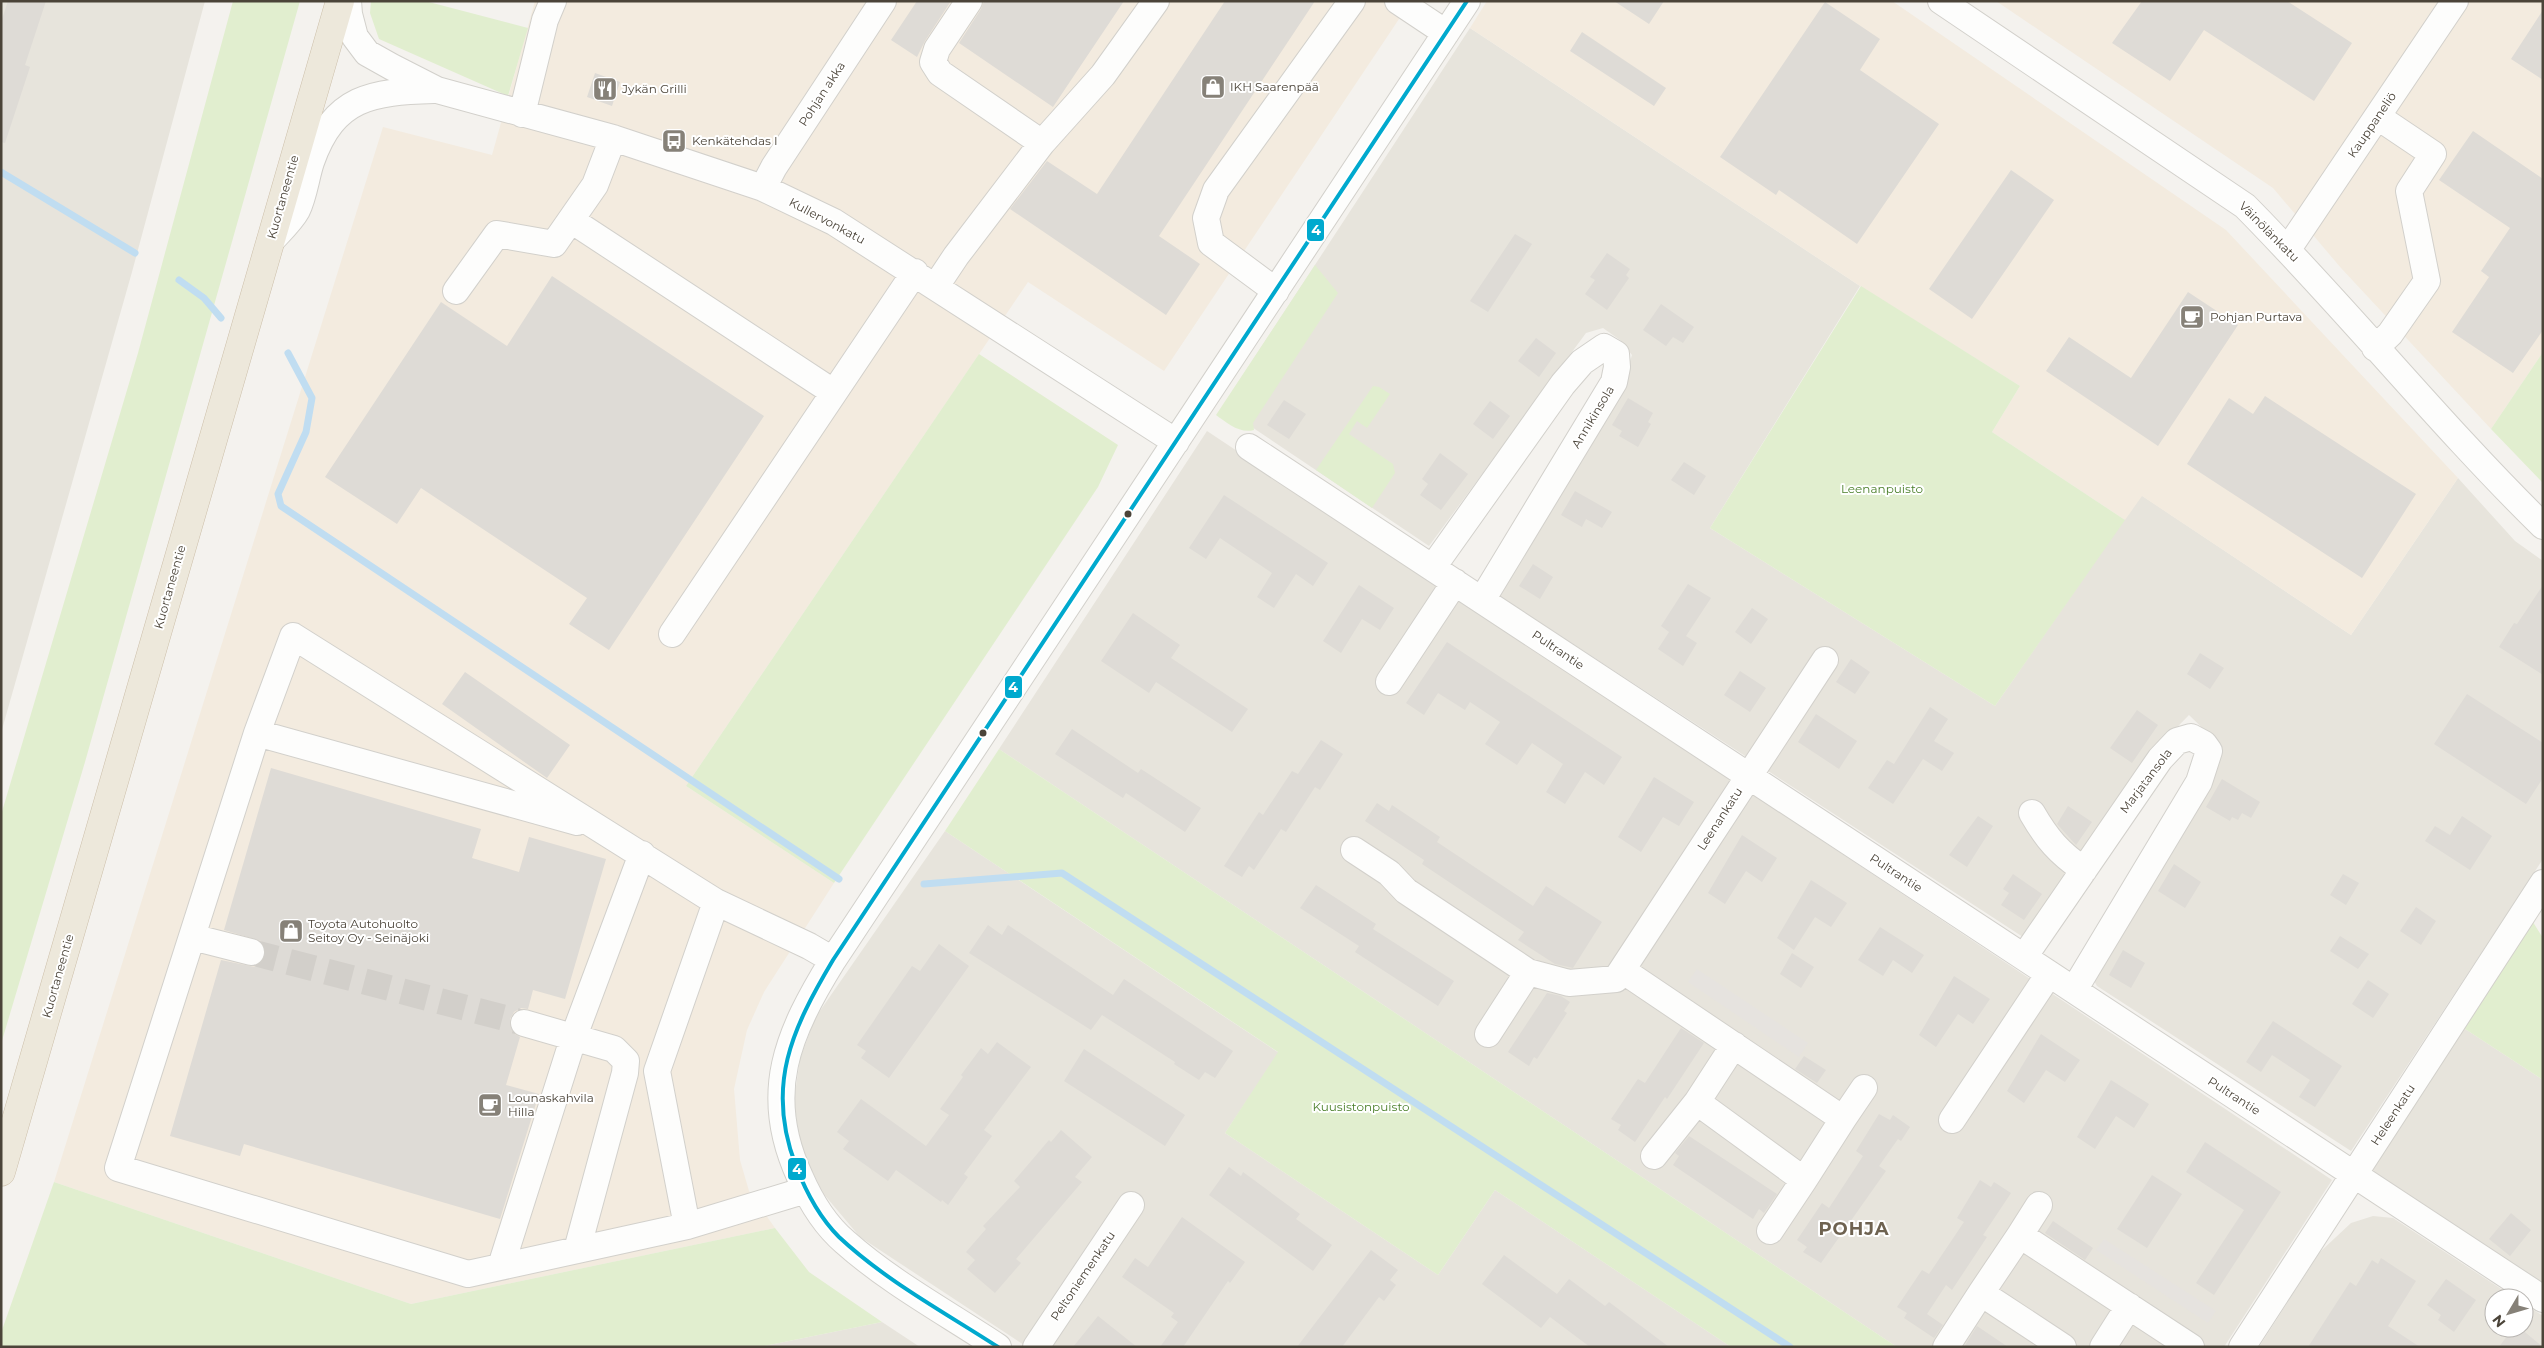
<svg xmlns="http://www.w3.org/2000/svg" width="2544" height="1348" viewBox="0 0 2544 1348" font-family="Montserrat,sans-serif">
  <rect width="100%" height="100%" fill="#f4f2ee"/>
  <!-- residential -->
  <path fill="#e7e4dc" d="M1,1H205L132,272L1,733Z
    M1470,28L1860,286L1710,528L1995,706L2141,495L2351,635L2458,478L2515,541L2543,561V859L2351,1151L2097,986L2093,979L2223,748L2189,715L2140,765L2023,937L1495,593L1626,374L1632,355L1620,340L1603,328L1586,333L1429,546L1222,407Z
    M1207,431L2332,1180L2224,1347H1897L999,749Z
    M945,831L1279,1053L1225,1133L1438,1275L1495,1190L1731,1347H1027L860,1237L822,1192L800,1145L794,1100L800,1059L815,1018Z
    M2462,1027L2543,1080V1285L2368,1170Z
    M2373,1216L2393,1218L2515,1298H2494V1328H2524V1304L2543,1316V1347H2259L2320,1252L2351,1223Z
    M882,1322L920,1347H760Z"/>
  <!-- commercial -->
  <path fill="#f3ebdf" d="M535,1H1411L1164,371L1028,282L686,786L834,883L764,992L747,1030L734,1089L740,1160L749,1191L775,1228L411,1304L54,1182L383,127L492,155Z
    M1487,1H1892L2226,230L2458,478L2351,635L2142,496L2125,520L1992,432L2020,386L1860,286L1470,28Z
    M1996,1H2543V352L2491,429L2341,268L2273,188Z"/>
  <!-- green -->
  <path fill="#e1eecf" d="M233,1H300L85,762L1,1044V815L138,353Z
    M371,1H425L528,28L508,96L379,39L370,13Z
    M1315,265L1338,293L1253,423L1254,430C1240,434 1227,423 1216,415Z
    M1861,286L2020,386L1992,432L2125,520L1995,706L1710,528Z
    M2543,352V483L2491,429Z
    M979,354L1118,445L1098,487L834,883L686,786Z
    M1373,386L1379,387L1390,394L1367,428L1357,421L1349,434L1393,464L1395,473L1372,508L1316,470Z
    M999,749L1897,1347H1731L1495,1190L1438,1275L1225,1133L1278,1052L945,831Z
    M2531,919L2543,938V1080L2462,1027Z
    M54,1182L411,1304L775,1228L809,1272L882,1322L760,1347H1V1333Z"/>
  <!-- parking -->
  <path fill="#e6e3df" d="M1697,969L1808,1043L1799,1057L1688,982Z
    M2104,1239L2216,1311L2208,1323L2096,1250Z"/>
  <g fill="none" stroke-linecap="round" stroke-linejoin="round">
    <!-- stream -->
    <path stroke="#c0ddf1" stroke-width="7" d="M1,172L135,253
      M179,280L204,298L221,318
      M288,353L312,398L306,432L278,494L281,506L839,879
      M924,884L1062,873L1790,1347"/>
  </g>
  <!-- building -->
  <path fill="#dedbd6" d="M8,1H46L25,65L30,67L5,143L1,142V22Z
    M917,1H951L925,41L917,57L891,40Z
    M984,1H1124L1053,107L959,43L981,9Z
    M1225,1H1315L1159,236L1200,264L1166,315L1010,209L1047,161L1097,194Z
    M1614,1H1664L1649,24Z
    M2142,1H2287L2352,43L2314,101L2204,30L2170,81L2112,43Z
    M1825,2L1880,39L1860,70L1939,124L1857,244L1779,190L1776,195L1720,157Z
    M2543,10V80L2511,59Z
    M1582,32L1666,88L1654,106L1570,51Z
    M595,73L620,82L612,106L587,97Z
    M2473,131L2543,179V330L2513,373L2452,332L2489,277L2481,271L2510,228L2439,180Z
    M2011,170L2054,200L1972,319L1929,289Z
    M1515,234L1532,244L1488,312L1470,301Z
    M1607,253L1630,269L1626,275L1629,278L1607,310L1585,294L1595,280L1590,277Z
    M552,276L764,416L609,650L569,624L587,598L421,488L397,524L325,477L441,302L507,346Z
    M2188,292L2238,325L2158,446L2046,371L2069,337L2131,378Z
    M1661,304L1694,327L1683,343L1673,337L1666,346L1643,330Z
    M1536,338L1556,353L1539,377L1518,361Z
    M2265,396L2416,494L2362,578L2187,464L2229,398L2253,414Z
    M1628,398L1653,413L1648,422L1651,424L1638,447L1619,436L1622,431L1612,425Z
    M1284,400L1306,414L1289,439L1267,425Z
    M1490,401L1510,416L1493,439L1473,424Z
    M1440,453L1468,474L1441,510L1420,495L1428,484L1422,479Z
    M1684,462L1706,476L1694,495L1671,480Z
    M1575,491L1612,512L1602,528L1586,519L1582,527L1561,515Z
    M1224,495L1328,563L1313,586L1296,574L1274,608L1257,597L1272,573L1220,538L1206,559L1189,548Z
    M1533,564L1553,577L1540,599L1519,586Z
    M1688,584L1711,598L1686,636L1697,643L1683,666L1658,649L1669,632L1661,626Z
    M1359,585L1394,608L1380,630L1362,619L1341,653L1323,641Z
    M2543,585V675L2499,647L2514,623L2517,624Z
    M1752,608L1768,619L1751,644L1735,632Z
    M1133,613L1180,645L1171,658L1248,709L1232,732L1156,682L1149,693L1101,661Z
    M1447,642L1622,757L1604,785L1585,772L1565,804L1546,792L1563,764L1532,743L1517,765L1485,744L1500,722L1470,702L1465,710L1438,693L1424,715L1406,703Z
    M2200,653L2224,668L2210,689L2187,674Z
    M1851,659L1870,672L1855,694L1836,682Z
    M1740,671L1766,688L1750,712L1724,695Z
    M465,672L570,745L547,778L442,704Z
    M2467,694L2543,743V778L2526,804L2434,744Z
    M1930,707L1948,719L1934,741L1954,753L1942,771L1923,759L1893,804L1868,788L1887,760L1894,764Z
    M2137,710L2158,725L2132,763L2110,748Z
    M1816,714L1857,741L1839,769L1798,742Z
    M1072,729L1138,773L1141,769L1201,808L1185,832L1126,793L1123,798L1055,754Z
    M1321,740L1343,754L1320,790L1315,787L1286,832L1281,829L1254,870L1249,866L1242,877L1224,866L1259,812L1263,815L1292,771L1298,774Z
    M271,768L481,829L472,858L519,872L529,837L606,859L565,999L533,990L528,1009L521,1008L514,1012L510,1019L513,1033L520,1037L506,1085L539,1094L500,1219L244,1144L240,1156L170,1136L221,960L255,967L261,963L265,956L266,948L261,941L224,930Z
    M1654,777L1694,802L1679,826L1663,817L1641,852L1618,837Z
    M2222,779L2260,802L2251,818L2242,813L2238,820L2232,817L2230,821L2206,807Z
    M1377,803L1389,811L1392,805L1440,837L1437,842L1533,906L1546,886L1602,922L1573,968L1555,964L1518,940L1524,932L1422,864L1424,860L1365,821Z
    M2068,806L2092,822L2076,845L2057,824Z
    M1978,816L1993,826L1967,867L1949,855Z
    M2462,816L2492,836L2470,870L2425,841L2435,826L2450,835Z
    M1742,835L1777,858L1762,882L1746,871L1725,904L1708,893Z
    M2174,864L2201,882L2185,908L2158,891Z
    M2013,874L2042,894L2024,920L2001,905L2009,893L2003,889Z
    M2343,874L2359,883L2346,905L2330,895Z
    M1811,880L1847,903L1831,927L1815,917L1794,950L1777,938Z
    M1316,885L1376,924L1373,929L1454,981L1438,1006L1355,952L1359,946L1300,908Z
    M2416,907L2436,921L2421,945L2400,931Z
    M988,925L1002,935L1008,925L1113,995L1124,979L1233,1051L1215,1078L1205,1072L1199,1080L1174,1064L1175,1062L1102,1015L1091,1030L969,953Z
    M1880,927L1924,955L1912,973L1893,960L1883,976L1858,960Z
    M2340,936L2369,954L2358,969L2330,951Z
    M939,944L969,966L889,1078L861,1058L866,1051L857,1045L912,966L920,971Z
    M2123,950L2145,963L2131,988L2109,975Z
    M1792,953L1814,967L1801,988L1780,974Z
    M1954,976L1990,999L1973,1024L1958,1014L1936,1047L1919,1035Z
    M2368,980L2389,994L2373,1018L2352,1004Z
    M1547,993L1561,996L1570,1002L1564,1011L1567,1013L1537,1059L1534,1057L1529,1066L1508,1052Z
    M2273,1021L2342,1066L2315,1107L2299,1097L2310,1080L2272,1055L2261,1072L2246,1062Z
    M1681,1028L1704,1043L1667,1099L1665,1097L1635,1142L1618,1130L1621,1125L1611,1119L1638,1079L1645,1083Z
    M2041,1034L2080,1060L2065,1082L2046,1070L2024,1103L2007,1091Z
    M997,1042L1031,1067L984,1130L992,1136L964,1174L968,1177L948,1205L942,1200L941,1202L896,1170L888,1181L843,1149L849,1141L837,1132L861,1099L926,1146L949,1115L940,1109L963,1077L961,1075L981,1048L988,1054Z
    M1084,1049L1185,1115L1165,1146L1064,1081Z
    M1804,1056L1826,1070L1817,1083L1795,1069Z
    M2111,1080L2149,1104L2134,1128L2116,1116L2095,1149L2077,1137Z
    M1879,1114L1890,1120L1893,1115L1910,1127L1901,1141L1898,1139L1879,1166L1886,1171L1821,1263L1803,1252L1807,1247L1797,1240L1822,1203L1829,1208L1863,1156L1856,1151Z
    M1061,1130L1092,1157L1075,1177L1082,1182L1016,1259L1021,1263L995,1293L967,1269L975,1260L966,1252L986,1229L983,1226L1020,1187L1014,1181L1049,1140L1051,1142Z
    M1689,1136L1777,1194L1764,1213L1759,1209L1753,1219L1673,1165L1679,1156L1675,1153Z
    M2205,1142L2281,1192L2214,1295L2196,1283L2244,1210L2186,1172Z
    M1229,1167L1241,1176L1243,1172L1300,1214L1296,1219L1332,1245L1313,1271L1209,1195Z
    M2152,1175L2182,1194L2147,1248L2117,1229Z
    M1980,1180L1991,1187L1994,1182L2011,1193L1983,1235L1987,1237L1952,1290L1946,1285L1927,1314L1943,1325L1934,1338L1904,1318L1907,1313L1897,1307L1922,1270L1929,1274L1964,1222L1957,1218Z
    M2511,1213L2531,1230L2510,1256L2489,1239Z
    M1182,1217L1245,1262L1230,1283L1228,1281L1183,1347H1160L1178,1322L1171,1317L1174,1313L1122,1277L1135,1258L1148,1267Z
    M2053,1221L2093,1248L2085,1260L2045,1233Z
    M1371,1250L1398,1270L1390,1280L1396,1285L1384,1301L1379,1297L1342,1347H1297Z
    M1504,1255L1557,1294L1569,1279L1605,1306L1609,1302L1669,1347H1590L1550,1317L1541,1328L1482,1284Z
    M2381,1258L2416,1281L2388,1326L2420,1347H2308L2350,1282L2356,1286L2372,1260L2378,1264Z
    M2446,1279L2476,1300L2454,1332L2438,1320L2441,1315L2427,1305Z
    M1098,1316L1137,1347H1073Z
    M1977,1326L2008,1347H1964Z
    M2513,1328H2520L2543,1347H2499Z"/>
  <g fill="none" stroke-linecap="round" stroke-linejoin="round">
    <!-- minor-tunnel -->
    <path stroke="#d2cfca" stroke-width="26" stroke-dasharray="26 13" stroke-linecap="butt" d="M251,952L524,1023"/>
    <defs>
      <path id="minor" d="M348,1L349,14L355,37L367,53L392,67L437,90L613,138L763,188L834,222L1176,442
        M969,1L937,49L933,62L940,73L1042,143
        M1398,1L1446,33
        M1941,1L2245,206C2348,310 2439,424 2543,526
        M522,114L545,20L553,1
        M763,188L774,167L883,1
        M571,220L833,392
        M270,242C279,232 291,221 297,210C304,196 306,177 311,162C334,96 372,92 434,90
        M2288,249L2455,1
        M936,286L956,256L1042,143L1103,75L1156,1
        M456,291L497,234L554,244L595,185L613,138
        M1276,291L1211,243L1206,218L1216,190L1352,1
        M2375,348L2390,334L2427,281L2409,191L2433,154L2378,117
        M1249,447L2543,1299
        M1433,567L1563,384L1582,362L1604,347L1616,354L1617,367L1614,382L1482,600
        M672,634L915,272
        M1389,682L1455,582
        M257,733L577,822
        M2032,813C2047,839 2059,853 2084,870
        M1354,850L1389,873L1406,891L1528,972L1569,983L1616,979L1825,660
        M192,937L251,952
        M2024,957L2160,759L2177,741L2191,737L2204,744L2209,751L2199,782L2074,990
        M1622,970L1843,1119L1804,1180L1697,1102L1734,1045
        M524,1023L614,1049L626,1061L625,1073L577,1250
        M1488,1034L1528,972
        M1843,1119L1864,1088
        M1952,1120L2049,974
        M1654,1156L1697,1102
        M806,1190L687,1226L468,1274L118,1168L257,733L293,636L716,902L809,946L833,960
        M687,1226L657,1071L716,902
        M1770,1231L1804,1180
        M2020,1235L2039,1205
        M501,1266L574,1036L642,854
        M998,1347C947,1313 891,1283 845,1242C825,1225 810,1200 800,1177C761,1093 788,1033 833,960L1467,1
        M1036,1347L1131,1205
        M1946,1347L1981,1293
        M2063,1347L1981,1293L2020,1235L2191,1347
        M2103,1347L2129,1306
        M2242,1347L2543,883"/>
      <path id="highway" d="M1,1172L340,1"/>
    </defs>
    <!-- minor casing -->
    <use href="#minor" stroke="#d2d0cb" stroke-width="28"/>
    <!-- highway casing -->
    <use href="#highway" stroke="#ccbfa9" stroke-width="29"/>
    <!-- minor -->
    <use href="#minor" stroke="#fdfdfc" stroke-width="26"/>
    <!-- highway -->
    <use href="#highway" stroke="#ede8db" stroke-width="28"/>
    <defs>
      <path id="bus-1" d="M998,1347C944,1312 886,1281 839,1237C819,1217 806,1192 796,1166C765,1086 792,1029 833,960L1467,1"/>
    </defs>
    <!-- bus-1 casing -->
    <use href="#bus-1" stroke="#fff" stroke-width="8"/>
    <!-- bus-1 -->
    <use href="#bus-1" stroke="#00a9ce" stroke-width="4"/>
  </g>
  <!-- icons -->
  <defs>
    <symbol id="shop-square" viewBox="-11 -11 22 22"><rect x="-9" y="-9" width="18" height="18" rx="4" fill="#868178" stroke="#fff"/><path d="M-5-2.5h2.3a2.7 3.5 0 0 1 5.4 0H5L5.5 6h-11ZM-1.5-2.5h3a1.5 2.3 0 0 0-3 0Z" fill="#fff"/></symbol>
    <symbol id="restaurant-square" viewBox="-11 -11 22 22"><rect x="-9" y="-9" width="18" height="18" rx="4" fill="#868178" stroke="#fff"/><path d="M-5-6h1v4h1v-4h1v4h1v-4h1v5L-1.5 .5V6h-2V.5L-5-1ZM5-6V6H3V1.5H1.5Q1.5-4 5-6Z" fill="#fff"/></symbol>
    <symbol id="bus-square" viewBox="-11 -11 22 22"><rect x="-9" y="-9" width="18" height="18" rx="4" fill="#868178" stroke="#fff"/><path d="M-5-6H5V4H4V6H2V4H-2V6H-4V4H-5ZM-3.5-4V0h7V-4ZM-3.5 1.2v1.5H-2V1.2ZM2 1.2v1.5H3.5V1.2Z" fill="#fff"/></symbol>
    <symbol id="cafe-square" viewBox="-11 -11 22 22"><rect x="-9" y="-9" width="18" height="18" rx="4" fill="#868178" stroke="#fff"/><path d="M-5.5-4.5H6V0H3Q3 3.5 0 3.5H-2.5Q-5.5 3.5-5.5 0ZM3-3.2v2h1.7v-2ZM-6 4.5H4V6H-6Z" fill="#fff"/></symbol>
  </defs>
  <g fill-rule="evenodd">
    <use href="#shop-square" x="1199" y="73" width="28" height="28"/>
    <use href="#restaurant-square" x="591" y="75" width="28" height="28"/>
    <use href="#bus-square" x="660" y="127" width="28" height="28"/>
    <use href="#cafe-square" x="2178" y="303" width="28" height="28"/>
    <use href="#shop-square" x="277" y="917" width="28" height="28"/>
    <use href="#cafe-square" x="476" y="1091" width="28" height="28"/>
  </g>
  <!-- markers -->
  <g fill="#4b4439" stroke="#fff" stroke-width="2">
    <circle cx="1128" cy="514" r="4.5"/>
    <circle cx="983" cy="733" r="4.5"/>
  </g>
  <g text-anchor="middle" stroke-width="4" stroke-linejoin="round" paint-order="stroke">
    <!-- poi labels -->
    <g font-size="12" fill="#4b4439" stroke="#fff" text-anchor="start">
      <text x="1230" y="91">IKH Saarenpää</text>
      <text x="622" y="93">Jykän Grilli</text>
      <text x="692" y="145">Kenkätehdas I</text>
      <text x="2210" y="321">Pohjan Purtava</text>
      <text x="308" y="928">Toyota Autohuolto<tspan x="308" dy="14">Seitoy Oy - Seinäjoki</tspan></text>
      <text x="508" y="1102">Lounaskahvila<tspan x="508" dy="14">Hilla</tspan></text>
    </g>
    <!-- street labels -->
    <g font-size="12" fill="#4b4439" stroke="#fff">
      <text transform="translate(822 94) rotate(-57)" y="4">Pohjan akka</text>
      <text transform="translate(2372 125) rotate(-56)" y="4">Kauppaneliö</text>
      <text transform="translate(283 197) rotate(-74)" y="4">Kuortaneentie</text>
      <text transform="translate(827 221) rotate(28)" y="4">Kullervonkatu</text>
      <text transform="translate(2269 232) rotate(45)" y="4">Väinölänkatu</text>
      <text transform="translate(1593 417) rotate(-59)" y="4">Annikinsola</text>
      <text transform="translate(170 587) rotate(-74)" y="4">Kuortaneentie</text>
      <text transform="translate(1558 650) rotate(34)" y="4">Pultrantie</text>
      <text transform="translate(2146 781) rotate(-53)" y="4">Marjatansola</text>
      <text transform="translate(1720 819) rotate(-57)" y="4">Leenankatu</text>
      <text transform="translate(1896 873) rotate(33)" y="4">Pultrantie</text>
      <text transform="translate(58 976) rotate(-74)" y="4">Kuortaneentie</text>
      <text transform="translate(2234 1096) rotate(33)" y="4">Pultrantie</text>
      <text transform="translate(2393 1115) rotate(-57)" y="4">Heleenkatu</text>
      <text transform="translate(1083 1276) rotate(-56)" y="4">Peltoniemenkatu</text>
    </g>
    <!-- park labels -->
    <g font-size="12" fill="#4a7f2a" stroke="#fff">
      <text x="1882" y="493">Leenanpuisto</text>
      <text x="1361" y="1111">Kuusistonpuisto</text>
    </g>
    <!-- district labels -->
    <g font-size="18" font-weight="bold" letter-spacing="1" fill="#6e6250" stroke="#fff">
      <text x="1854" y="1235">POHJA</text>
    </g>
  </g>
  <g stroke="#fff" stroke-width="2">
    <rect x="1306" y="218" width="19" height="24" rx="5" fill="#00a9ce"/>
    <rect x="1004" y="675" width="19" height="24" rx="5" fill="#00a9ce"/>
    <rect x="787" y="1157" width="20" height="24" rx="5" fill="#00a9ce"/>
  </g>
  <g font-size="14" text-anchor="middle" font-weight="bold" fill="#fff">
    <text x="1316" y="235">4</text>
    <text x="1013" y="692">4</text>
    <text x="797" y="1174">4</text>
  </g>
  <!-- border -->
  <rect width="2544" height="1348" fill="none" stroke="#4b4439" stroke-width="5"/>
  <!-- north arrow -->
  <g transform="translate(2509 1313) rotate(232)"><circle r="24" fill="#ffffff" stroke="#b7b4b0"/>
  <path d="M0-4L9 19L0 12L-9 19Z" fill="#868178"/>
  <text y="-8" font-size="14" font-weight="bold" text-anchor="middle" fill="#4b4439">N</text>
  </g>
</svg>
